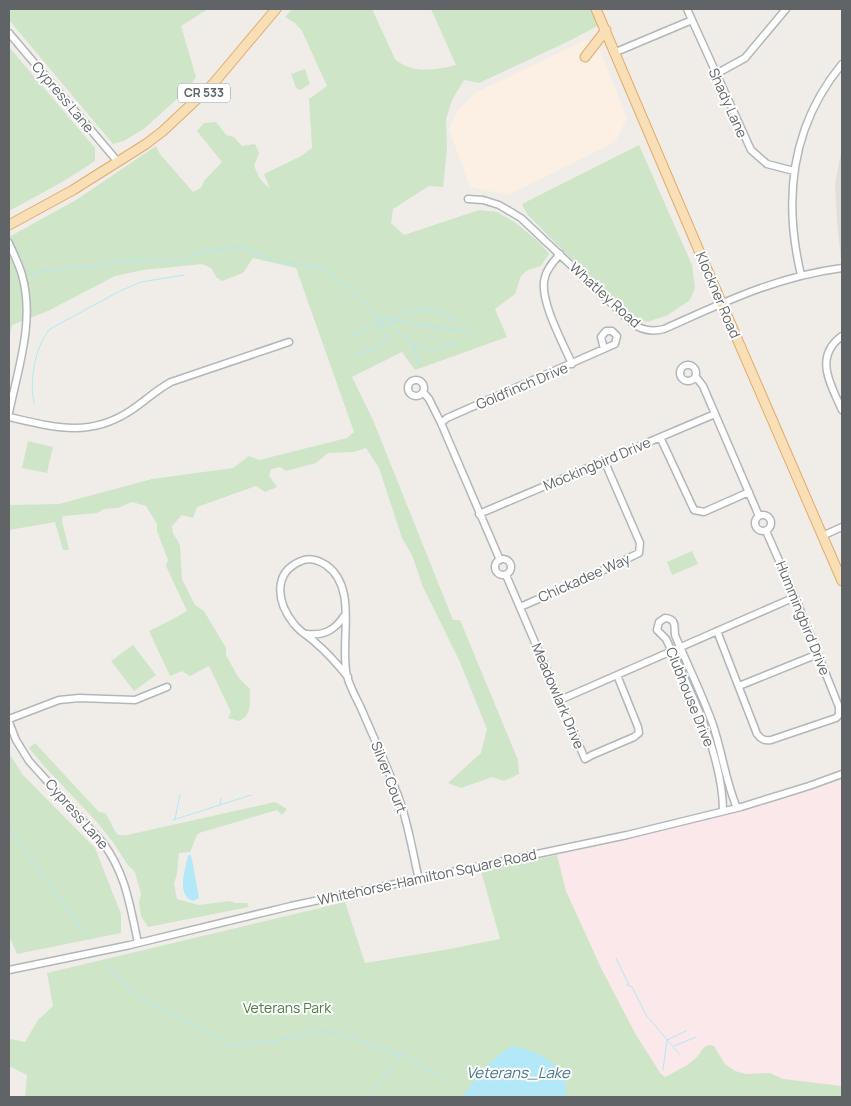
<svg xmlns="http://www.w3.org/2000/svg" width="851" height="1106" viewBox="0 0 851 1106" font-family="Manrope,sans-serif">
  <rect width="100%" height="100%" fill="#f0ede9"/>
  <!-- commercial -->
  <path fill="#fbf0e3" d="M586,40L599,48L627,118L615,142L508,195L470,187L449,129L458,110L475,93Z"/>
  <!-- education -->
  <path fill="#e3deda" d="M842,147V261H841L837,222L835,184Z"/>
  <!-- medical -->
  <path fill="#fae8ea" d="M842,781V1086L783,1079L770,1073L746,1074L735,1071L725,1064L714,1046L704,1047L697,1057L686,1066L665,1077L660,1074L636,1035L601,968L566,891L557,855Z"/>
  <!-- green -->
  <path fill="#cee5c8" d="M9,9H208L181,26L196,77L189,88L145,128L124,141L113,144L9,20Z
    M292,9H372L395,59C411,74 437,70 456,65L431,9H597L603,23L571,40L479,83L464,80L452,100L446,119L447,149L443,187L429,186L393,209L391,223L404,235L479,210L497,212L516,223L540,243L549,254L541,266L528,270L521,276L515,294L495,309L507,337L415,370L402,352L352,377L373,420L453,620H460L518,760L519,774L504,781L492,777L461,788L448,783L481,753L487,729L459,660L423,587L412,555L402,538L379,468L366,448L354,452L328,453L316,463L286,471L280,467L271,469L269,476L277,487L265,492L256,486L197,507L193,518L182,515L172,526L173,533L180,545L182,579L195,605L204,611L226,648V655L238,677L250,689C249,702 253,715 239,721L228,718L231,712L209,666L190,676L182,671L170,676L149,631L171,620L187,611L166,566L168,560L157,531V524L146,506L132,502L118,508L104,509L97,513L63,516L62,521L69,550H63L55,522L9,530V505L59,504L152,479L233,468L249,456L259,460L347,438L354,432L296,268L253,258L243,273L222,281L217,278L211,268L202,264L143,270L115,276L48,311L12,325L9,339V237L76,200L156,146L160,154L193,192L201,188L204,181L222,162L197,131L204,123L216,122L226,135L234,137L242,146L255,144L259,153L254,166L260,179L270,189L264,174L301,156L312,148L309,99L327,86L302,31L295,23L285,17Z
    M9,47L95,148V161L64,181L9,211Z
    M305,69L310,84L300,90L296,88L291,74Z
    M639,145L692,265L695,288L690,300L668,315L647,322L630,314L581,269L527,214L522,204Z
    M28,441L53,447L47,473L22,468Z
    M692,551L698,564L672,575L667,562Z
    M133,645L156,675L134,691L111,661Z
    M35,743L99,812L105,813C111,820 112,828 118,835H127L275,802L287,809L282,815L277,810L199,833C194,838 194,845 190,852L179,853L177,874L174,883L177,899L199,905L230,901L236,903H247L249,907L148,927L141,916L139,903L141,894L135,872L127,864L113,842L96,821L45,767L29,748Z
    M9,753L23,775L95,848L121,914V933L17,954L9,936Z
    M557,855L566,891L601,968L636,1035L661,1074L665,1077L686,1066L697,1057L704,1047L709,1045L714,1046L725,1064L735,1071L746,1074L770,1073L783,1079L842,1086V1097H25L27,1075L9,1066V1043L11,1039L25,1042L38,1020L53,1006L47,973L345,902L365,963L444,950L500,939L481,871Z"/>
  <!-- water -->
  <path fill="#b2e8f7" d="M190,854L192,859L199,898L193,901C176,895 185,870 188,856Z
    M513,1046C530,1049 556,1059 564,1077C566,1082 566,1091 566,1097H462C476,1079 492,1056 513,1046Z"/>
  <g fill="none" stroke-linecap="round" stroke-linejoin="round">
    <!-- stream -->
    <path stroke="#b2e8f7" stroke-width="1" d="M30,273L69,268L99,266L122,260H173L183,262L198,252L244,246L255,254L278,261L323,268L343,283L375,312L386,337C383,347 365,351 356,355
      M9,279L12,278
      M378,316L381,319L472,332
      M389,319L421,309L438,312L459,322
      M380,321L424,349H438L457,341
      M352,335L375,325L378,321
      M414,344L419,365
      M34,403C29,380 35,347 50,329L120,291L141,282L184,275
      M220,805L221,798
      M175,819L180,795
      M173,820L251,795
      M9,828L89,939
      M616,958L629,985
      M106,963L136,996L212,1033L225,1043L234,1045L269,1042L322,1031L339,1034L408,1057L445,1080
      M627,985L632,987L646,1015L680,1055
      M674,1046L696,1037
      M663,1070L667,1040L686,1031
      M369,1097L400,1055"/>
    <defs>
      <path id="minor" d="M687,9L751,150L767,164L794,171
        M9,33L118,162
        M616,52L692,20
        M716,74L745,58L786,9
        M468,199L483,200L499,205L521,218L632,323C642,331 652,332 664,329C725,302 775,277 842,268
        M9,243C13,253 19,264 22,275C35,321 18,368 9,413
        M560,254C554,261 547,268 545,277C538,298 563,343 572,364
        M801,275C783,199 791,126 842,64
        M842,336C813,357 831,385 842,410
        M680 373a8 8 0 1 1 16 0a8 8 0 1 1-16 0Z
        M696,377L703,386L759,516
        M408 388a8 8 0 1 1 16 0a8 8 0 1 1-16 0Z
        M423,392L429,399L441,423L500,560
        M9,417C53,427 89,438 130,411C144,402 156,390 171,382L289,342
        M441,423L447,418L615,344L617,336L612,331H606L601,337L604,349
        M660,437L694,510L704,512L749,492
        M479,514L715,414
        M755 523a8 8 0 1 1 16 0a8 8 0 1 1-16 0Z
        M822,536L842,527
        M495 567a8 8 0 1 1 16 0a8 8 0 1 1-16 0Z
        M506,575L585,759L592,755L634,737L639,733L638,727L617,675
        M520,607L587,578L639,553L640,543L607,467L602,462
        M717,631L757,734C761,739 764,741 771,740L836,718L839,715V707L795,597L766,531
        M307,634C324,636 335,630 344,616
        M348,677C338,665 329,654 317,644C310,637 300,632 294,624C277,603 272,573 301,561C310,557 318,560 326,565C359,588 339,642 347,676C350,687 356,698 361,708C372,734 385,761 395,788C407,817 412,849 419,880
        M739,686L818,654
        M560,700L795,597
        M9,719L59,700L79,698L135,700L167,687
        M9,722L16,740L29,761L103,843C126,874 130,906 138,943
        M723,811C723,756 690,689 666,639L657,630L659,622L665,618C677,619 674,627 675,635C687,664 701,692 712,722C722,750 725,780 737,808
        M9,970L130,945L291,906L627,835L741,807L809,786L842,774"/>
      <path id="major" d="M596,9L700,253L842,581
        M585,57L606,30
        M9,225L73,190L146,144L163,131L213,84L276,9"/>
    </defs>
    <!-- minor casing -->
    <use href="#minor" stroke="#b3b6b9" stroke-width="9"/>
    <!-- major casing -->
    <use href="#major" stroke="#e4aa6d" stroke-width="11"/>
    <!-- minor -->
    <use href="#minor" stroke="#fff" stroke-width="6"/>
    <!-- major -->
    <use href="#major" stroke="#f8dfb6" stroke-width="9"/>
  </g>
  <g text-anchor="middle" stroke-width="4" stroke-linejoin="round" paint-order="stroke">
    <!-- shield labels -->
    <rect fill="#fff" stroke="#909295" stroke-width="1" x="178" y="83.5" width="52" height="19" rx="4"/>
    <g font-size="12" font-weight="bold" fill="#606467">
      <text x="204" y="97">CR 533</text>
    </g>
    <!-- street labels -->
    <g font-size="14" fill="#606467" stroke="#fff">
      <text transform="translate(63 97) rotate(50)" y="5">Cypress Lane</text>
      <text transform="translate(728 103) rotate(66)" y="5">Shady Lane</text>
      <text transform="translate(605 295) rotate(42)" y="5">Whatley Road</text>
      <text transform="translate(718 295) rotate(67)" y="5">Klockner Road</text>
      <text transform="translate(522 386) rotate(-23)" y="5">Goldfinch Drive</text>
      <text transform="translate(597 464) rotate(-23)" y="5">Mockingbird Drive</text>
      <text transform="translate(584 578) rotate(-24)" y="5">Chickadee Way</text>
      <text transform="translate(803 618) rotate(68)" y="5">Hummingbird Drive</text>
      <text transform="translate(558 696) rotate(67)" y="5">Meadowlark Drive</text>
      <text transform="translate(690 697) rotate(68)" y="5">Clubhouse Drive</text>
      <text transform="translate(389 777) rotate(69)" y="5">Silver Court</text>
      <text transform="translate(77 814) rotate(49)" y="5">Cypress Lane</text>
      <text transform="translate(427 877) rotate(-12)" y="5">Whitehorse-Hamilton Square Road</text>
    </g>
    <!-- park labels -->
    <g font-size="14" fill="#48803e" stroke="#fff">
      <text x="287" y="1013">Veterans Park</text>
    </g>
    <!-- water labels -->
    <g font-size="15" font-style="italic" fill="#447890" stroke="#fff">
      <text x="518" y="1078">Veterans_Lake</text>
    </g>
  </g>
  <!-- border -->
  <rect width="851" height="1106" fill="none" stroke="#606467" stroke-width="20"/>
</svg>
